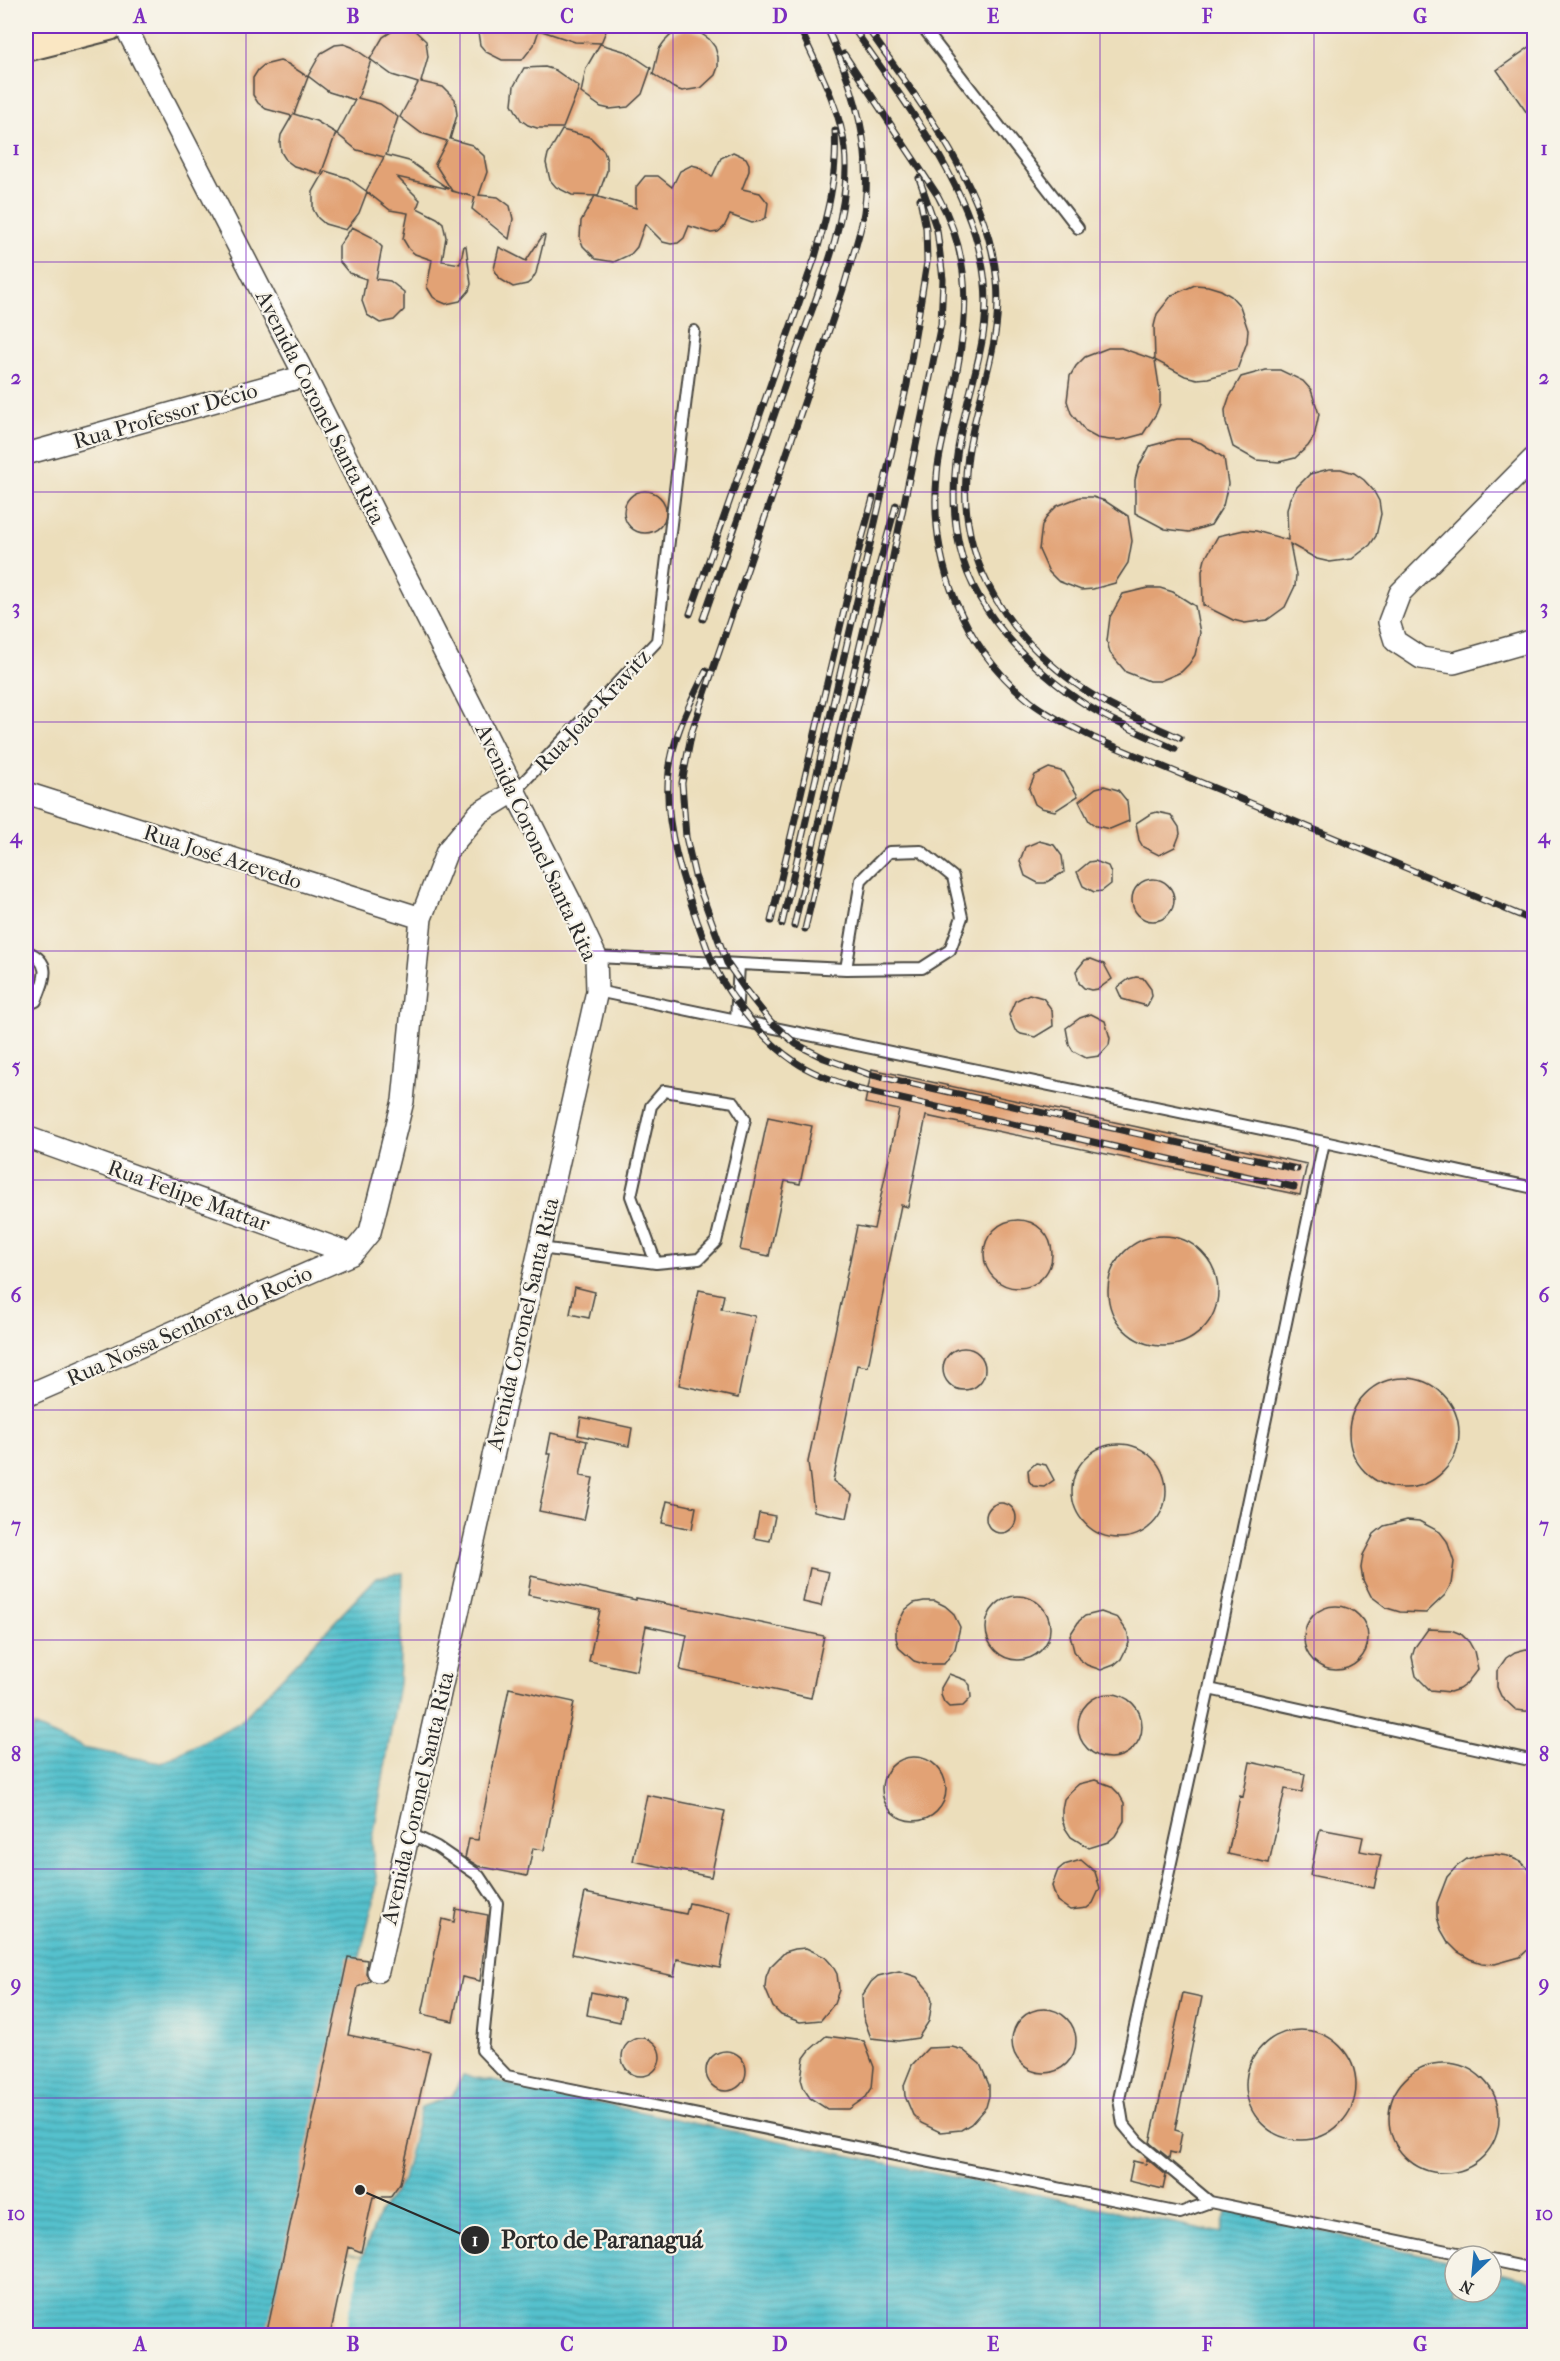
<svg xmlns="http://www.w3.org/2000/svg" width="1560" height="2361" viewBox="0 0 1560 2361" font-family="'IM FELL French Canon',serif">
  <defs>
    <pattern id="water-rules" width="6" height="5" patternUnits="userSpaceOnUse" patternTransform="scale(1.5)"><rect width="6" height="5" fill="#55c1cd"/><path d="M0 2.5h6" fill="none" stroke="#479da7"/></pattern>
  </defs>
  <rect width="100%" height="100%" fill="#f7f3e8"/>
  <filter id="ink" filterUnits="userSpaceOnUse"><feTurbulence type="fractalNoise" baseFrequency=".0167" numOctaves="2"/><feDisplacementMap in="SourceGraphic" scale="12" xChannelSelector="R" yChannelSelector="G"/><feConvolveMatrix kernelMatrix="1 2 1 2 8 2 1 2 1" color-interpolation-filters="sRGB"/></filter>
  <filter id="wash" filterUnits="userSpaceOnUse"><feTurbulence type="fractalNoise" baseFrequency=".008" numOctaves="4" result="noise"/><feDisplacementMap in="SourceGraphic" scale="24" xChannelSelector="R" yChannelSelector="G"/><feGaussianBlur stdDeviation="1.35" result="paint"/><feColorMatrix in="noise" values="0 0 0 0 0 0 0 0 0 0 0 0 0 0 0 0 0 1.4 0 .05"/><feComposite in="paint" operator="in"/></filter>
  <g filter="url(#wash)">
    <rect width="100%" height="100%" fill="#ecdebb"/>
    <!-- water -->
    <path fill="url(#water-rules)" stroke="#40767c" stroke-width="1.5" d="M403,1573L399,1683L372,1844L377,1885L292,2240L362,2257L380,2212L403,2180L421,2107L452,2096L463,2075L1221,2233L1227,2209L1455,2262V2292H1491V2271L1534,2281V2336H26V1752L34,1726L83,1748L161,1763L239,1723L376,1578Z"/>
    <!-- pier -->
    <path fill="#ecdebb" d="M292,2240L362,2257L344,2336L270,2335Z"/>
    <g id="blocks">
      <!-- building -->
      <path fill="#e2a275" d="M477,26H608L601,43L575,42L539,30L534,45L522,60H502L486,52L480,45Z
        M397,28L414,30L426,41L428,57L421,82L443,87L455,99L457,115L450,139L472,145L484,156L487,172L479,195L498,197L510,206L513,219L509,239L472,209L475,197L452,191L435,164L447,141L421,133L400,117L418,83L392,75L370,59L383,37Z
        M691,30L700,33L709,39L715,47L718,57V67L715,75L701,88L682,91L674,88L653,74L659,49L664,42L671,35L680,31Z
        M344,44L352,47L371,60L358,98L380,104L398,117L386,155L409,161L449,189L397,177L420,200L417,208L437,218L443,223L446,237L442,261L460,264L464,246H466L471,284L469,291L460,301L446,304L439,301L433,297L427,287L432,260L415,254L409,249L403,239L408,213L390,210L367,192L359,213L346,230L325,224L318,218L313,209V192L325,171L348,178L366,191L384,157L357,150L337,134L355,100L329,92L308,76L321,53L335,45Z
        M600,44L627,52L651,68L642,94L628,107L610,109L601,107L581,93L586,68Z
        M1534,44V123L1497,70Z
        M280,61L288,64L308,77L294,114L316,121L336,133L321,174L294,166L286,160L281,152L280,143L281,135L292,116L266,109L258,103L253,95V78L258,70L264,65Z
        M545,67L555,70L579,87L563,128H537L528,125L521,120L512,104L514,86L524,68Z
        M562,130L590,137L604,151L607,161V171L598,196L572,195L556,187L550,180L546,163L548,154Z
        M733,152L746,158L749,164V171L742,189L760,193L768,203L766,217L760,221L752,223L730,215L724,227L718,232L711,233L689,226L684,238L678,243L671,244L663,242L645,224L637,247L631,254L614,262L596,259L583,246L580,238L581,221L595,196L636,208V187L645,176H658L672,187L680,171L692,165L699,167L712,177L721,158Z
        M352,227L372,237L382,247L376,279L390,281L404,292V310L394,320L380,323L367,315L362,301L366,279L349,273L339,261V246Z
        M543,235L545,236L536,273L532,280L527,284L513,287L500,279L494,269L499,247L526,261Z
        M1195,285L1208,286L1221,290L1231,296L1240,306L1248,330L1247,342L1237,370L1208,378L1197,379L1185,376L1155,360L1160,392V404L1156,414L1143,434L1121,440H1110L1097,438L1086,432L1071,413L1067,401L1070,376L1076,366L1085,357L1108,348H1121L1155,360L1154,326L1157,314L1172,295Z
        M1266,370H1280L1303,381L1311,390L1319,414L1314,437L1308,446L1295,458L1279,462L1256,460L1233,447L1226,423L1225,410L1229,398L1241,377Z
        M1176,439H1189L1201,443L1224,458L1228,484L1223,506L1211,525L1189,532L1165,529L1135,513V480L1138,468L1150,446Z
        M1329,469H1341L1354,473L1364,480L1373,490L1379,501L1381,514L1376,536L1370,545L1352,559L1330,562L1317,559L1290,544L1296,575L1295,586L1285,607L1267,620L1245,623L1233,620L1203,605L1202,571L1205,559L1218,536L1244,530L1256,531L1288,540L1287,510L1290,498L1297,487L1310,474Z
        M624 512a21 21 0 1 1 42 0a21 21 0 1 1-42 0Z
        M1080,497H1093L1105,501L1128,516L1132,541L1128,563L1115,583L1093,589L1081,590L1058,581L1049,572L1039,550L1042,525L1048,515L1057,506Z
        M1148,588H1160L1173,592L1195,606L1200,633L1195,655L1189,664L1181,672L1160,681H1149L1126,672L1110,653L1107,641L1110,617L1123,594Z
        M1049,768L1064,772L1078,796L1055,811L1041,808L1035,804L1029,789L1035,775Z
        M1104,786L1118,790L1127,801L1129,821L1110,829L1096,826L1089,821L1079,801L1096,788Z
        M1157,812L1171,815L1179,827L1180,834L1175,847L1159,855L1143,847L1139,840L1136,823L1150,814Z
        M1039,841L1054,845L1062,856L1064,872L1045,883H1038L1025,876L1020,861L1025,847Z
        M1095,861L1108,866L1111,873V884L1102,891L1094,892L1083,886L1077,872L1089,862Z
        M1132 900a21 21 0 1 1 42 0a21 21 0 1 1-42 0Z
        M1091,959L1104,964L1112,979L1098,989L1091,990L1084,988L1079,983L1076,971L1085,960Z
        M1136,977L1143,978L1151,989L1152,996L1147,1006L1122,999L1117,988L1129,979Z
        M1029,994L1043,998L1052,1010L1053,1026L1035,1037L1021,1034L1015,1030L1009,1015L1015,1001Z
        M1091,1014L1105,1021L1110,1038L1109,1045L1099,1056L1086,1058L1073,1051L1069,1044L1066,1028L1080,1018Z
        M872,1069L1307,1164L1300,1195L926,1116L908,1207L901,1205L868,1367L857,1365L833,1481L852,1495L847,1518L814,1511L808,1462L857,1226L874,1229L899,1110L865,1103Z
        M768,1117L812,1126L800,1184L785,1181L769,1256L740,1250Z
        M984 1254a34 34 0 1 1 68 0a34 34 0 1 1-68 0Z
        M1108 1291a55 55 0 1 1 110 0a55 55 0 1 1-110 0Z
        M575,1287L595,1292L589,1318L570,1314Z
        M699,1290L724,1295L721,1309L755,1316L738,1398L679,1385Z
        M943 1369a21 21 0 1 1 42 0a21 21 0 1 1-42 0Z
        M1349 1433a55 55 0 1 1 110 0a55 55 0 1 1-110 0Z
        M581,1417L632,1428L629,1446L578,1435Z
        M551,1433L587,1441L580,1476L593,1478L584,1520L539,1511L551,1454H547Z
        M1072 1491a47 47 0 1 1 94 0a47 47 0 1 1-94 0Z
        M1036,1463L1046,1465L1054,1480L1044,1487L1033,1486L1029,1481L1028,1470Z
        M667,1501L696,1507L692,1529L662,1523Z
        M986 1518a15 15 0 1 1 30 0a15 15 0 1 1-30 0Z
        M759,1513L775,1516L770,1541L754,1538Z
        M1407,1520L1419,1521L1440,1532L1447,1541L1454,1562L1451,1584L1445,1595L1426,1613L1400,1612L1387,1608L1371,1596L1363,1580L1361,1568L1363,1555L1374,1534L1384,1526Z
        M810,1568L829,1572L821,1606L803,1602Z
        M531,1576L636,1600V1598L693,1609L824,1636L811,1698L680,1670L687,1635L646,1626L637,1671L589,1661L600,1610L528,1595Z
        M986 1628a32 32 0 1 1 64 0a32 32 0 1 1-64 0Z
        M924,1601H935L945,1606L953,1613L960,1627L955,1649L944,1664H924L914,1661L899,1648L896,1638V1628L905,1610L914,1603Z
        M1304 1638a32 32 0 1 1 64 0a32 32 0 1 1-64 0Z
        M1101,1612L1118,1618L1128,1633L1129,1643L1121,1659L1114,1665L1101,1670L1087,1665L1079,1659L1074,1651L1070,1635L1079,1621L1085,1616Z
        M1428,1629L1451,1630L1461,1634L1469,1642L1474,1651L1478,1669L1466,1684L1459,1689L1450,1692L1430,1690L1416,1676L1412,1657L1415,1647Z
        M1526,1649L1534,1650V1712L1516,1710L1501,1696L1497,1687V1671L1506,1658L1515,1652Z
        M949,1674L965,1680L970,1685L971,1698L963,1706L949,1707L944,1702L941,1695V1688Z
        M509,1688L574,1702L544,1850L533,1848L527,1876L478,1866L465,1858L469,1839L478,1840Z
        M1078 1726a32 32 0 1 1 64 0a32 32 0 1 1-64 0Z
        M882 1789a32 32 0 1 1 64 0a32 32 0 1 1-64 0Z
        M1250,1762L1305,1774L1302,1792L1285,1789L1269,1863L1228,1854L1240,1796L1243,1797Z
        M1095,1780L1111,1786L1119,1794L1124,1803V1821L1115,1836L1108,1842L1089,1848L1071,1837L1065,1828L1062,1819V1809L1064,1799L1071,1791L1079,1784Z
        M647,1795L725,1811L711,1877L633,1861Z
        M1320,1829L1363,1837L1360,1851L1381,1855L1374,1888L1310,1875Z
        M1494,1854L1508,1856L1521,1862L1534,1874V1944L1520,1957L1495,1964L1482,1963L1470,1959L1458,1952L1448,1942L1441,1930L1437,1917V1903L1447,1877L1456,1867L1467,1859L1481,1855Z
        M1081,1860L1095,1872L1100,1888L1093,1903L1087,1908L1070,1910L1057,1901L1052,1886L1058,1870L1064,1865Z
        M585,1893L686,1914L689,1903L731,1912L720,1968L677,1959L674,1976L572,1954Z
        M456,1909L488,1915L480,1981L462,1977L453,2021L422,2014L442,1919L454,1922Z
        M806,1948L825,1957L832,1965L837,1974L839,1990L834,2004L821,2020L800,2022L781,2015L773,2007L765,1988L766,1977L770,1967L785,1952L795,1949Z
        M348,1957L367,1960L366,1974L370,1981L358,1987L348,2035L430,2052L400,2183L390,2197H373L361,2252L349,2247L330,2336H266Z
        M899,1971L917,1977L930,1992L932,2001L929,2021L918,2038L898,2041L871,2038L863,2016L862,1996L871,1982L878,1976Z
        M591,1992L624,1999L620,2022L587,2015Z
        M1183,1993L1202,1997L1175,2130L1182,2132L1178,2154L1170,2152L1169,2158L1150,2143Z
        M1012 2041a32 32 0 1 1 64 0a32 32 0 1 1-64 0Z
        M1246 2085a55 55 0 1 1 110 0a55 55 0 1 1-110 0Z
        M826,2036L864,2041L874,2067L872,2088L866,2097L849,2109H827L810,2098L804,2089L801,2079L804,2058L810,2050Z
        M622 2057a19 19 0 1 1 38 0a19 19 0 1 1-38 0Z
        M952,2047L963,2050L980,2064L989,2085V2096L986,2107L971,2124L961,2130L940,2132L921,2123L913,2115L905,2096L904,2085L912,2065L928,2048Z
        M706 2071a20 20 0 1 1 40 0a20 20 0 1 1-40 0Z
        M1389 2118a55 55 0 1 1 110 0a55 55 0 1 1-110 0Z
        M1147,2159L1166,2175L1163,2189L1129,2181L1133,2161L1146,2164Z"/>
    </g>
  </g>
  <g filter="url(#ink)">
    <use href="#blocks" fill-opacity="0" stroke="#484641" stroke-width="1.5"/>
    <g fill="none" stroke-linecap="round" stroke-linejoin="round">
      <defs>
        <path id="lane" d="M922,26L1078,228
          M515,791L657,641L694,331
          M26,951C53,962 45,978 36,1001L26,1005
          M596,957L846,969L922,968L950,950L962,917L953,877L921,851L889,852L861,880L846,969
          M597,991L1324,1142L1534,1188
          M736,1020L739,964
          M540,1248L656,1263L699,1259L716,1242L745,1119L734,1102L664,1091L651,1106L631,1196L656,1263
          M1209,1689L1534,1761
          M409,1833L437,1847L479,1876L497,1903L482,2050L507,2076L1180,2213L1210,2202L1472,2256
          M1210,2202L1138,2142L1123,2124L1119,2099L1209,1689L1324,1142
          M1491,2260L1534,2269"/>
        <path id="street" d="M125,26L305,376L570,901L596,957L597,991L378,1971
          M26,454L305,376
          M1534,458L1400,593L1389,622L1395,641L1421,658L1454,663L1534,640
          M26,793L421,918
          M26,1137L352,1254
          M26,1396L352,1254L370,1232L403,1101L421,918L447,851L479,813L515,791"/>
        <path id="secondary" d="M26,47L109,26"/>
      </defs>
      <!-- lane casing -->
      <use href="#lane" stroke="#484641" stroke-width="14"/>
      <!-- street casing -->
      <use href="#street" stroke="#484641" stroke-width="24"/>
      <!-- secondary casing -->
      <use href="#secondary" stroke="#484641" stroke-width="32"/>
      <!-- lane -->
      <use href="#lane" stroke="#fff" stroke-width="10"/>
      <!-- street -->
      <use href="#street" stroke="#fff" stroke-width="21"/>
      <!-- secondary -->
      <use href="#secondary" stroke="#fae7c3" stroke-width="28"/>
      <defs>
        <path id="rail" d="M852,26C899,95 964,175 981,258C996,325 973,369 961,432C953,470 951,510 960,549C976,618 1042,680 1101,714C1125,727 1151,738 1175,749
          M866,26C919,102 987,185 997,281C1003,343 977,395 968,455C954,551 999,628 1076,684C1108,707 1144,722 1180,738
          M828,30C855,90 876,157 862,223C857,244 850,265 844,286L692,731L682,783L686,837L695,876L727,963L747,992L771,1022L796,1044L824,1058L868,1074L1297,1169
          M844,54L938,196C981,274 963,340 947,422C943,440 938,458 937,476C929,562 963,648 1031,702C1050,717 1073,727 1094,738L1534,921
          M690,614L815,257C827,216 838,175 835,131
          M703,619C732,534 762,449 792,364C814,302 853,216 845,149C840,106 816,65 799,26
          M706,671C688,707 670,742 668,783C666,830 682,877 697,921C703,936 708,953 715,968C731,999 765,1042 794,1061C814,1075 839,1082 861,1090L1294,1187
          M771,921L854,568L873,498
          M782,924L907,385L927,262L926,228L920,199
          M794,926L877,573L896,505
          M805,929L889,576L941,324L943,279L937,230L919,178"/>
      </defs>
      <!-- rail casing -->
      <use href="#rail" stroke="#2b2b2b" stroke-width="7"/>
      <!-- rail -->
      <use href="#rail" stroke="#f7f3e8" stroke-width="4.5" stroke-dasharray="14" stroke-linecap="butt"/>
    </g>
  </g>
  <!-- grid -->
  <path fill="none" stroke="#7b2cbf" stroke-width="1.5" stroke-opacity="0.55" d="M246,26V2336M460,26V2336M673,26V2336M887,26V2336M1100,26V2336M1314,26V2336M26,262H1534M26,492H1534M26,722H1534M26,951H1534M26,1180H1534M26,1410H1534M26,1640H1534M26,1869H1534M26,2098H1534"/>
  <g text-anchor="middle" stroke-width="4.5" stroke-linejoin="round" paint-order="stroke">
    <!-- street labels -->
    <g font-size="22" fill="#2b2b2b" stroke="#f7f3e8">
      <text transform="translate(321 407) rotate(63)" y="8">Avenida Coronel Santa Rita</text>
      <text transform="translate(165 415) rotate(-16)" y="8">Rua Professor Décio</text>
      <text transform="translate(592 710) rotate(-47)" y="8">Rua João Kravitz</text>
      <text transform="translate(537 842) rotate(65)" y="8">Avenida Coronel Santa Rita</text>
      <text transform="translate(223 856) rotate(18)" y="8">Rua José Azevedo</text>
      <text transform="translate(189 1195) rotate(20)" y="8">Rua Felipe Mattar</text>
      <text transform="translate(522 1324) rotate(-77)" y="8">Avenida Coronel Santa Rita</text>
      <text transform="translate(189 1325) rotate(-24)" y="8">Rua Nossa Senhora do Rocio</text>
      <text transform="translate(417 1798) rotate(-77)" y="8">Avenida Coronel Santa Rita</text>
    </g>
  </g>
  <!-- callouts -->
  <path fill="none" stroke="#2b2b2b" stroke-width="2" d="M360 2190L475 2240"/>
  <g fill="#2b2b2b" stroke="#f7f3e8" stroke-width="2">
    <circle cx="360" cy="2190" r="6"/>
    <circle cx="475" cy="2240" r="15"/>
  </g>
  <g font-size="18" text-anchor="middle" font-weight="bold" fill="#fff">
    <text x="475" y="2246">1</text>
  </g>
  <g font-size="24" text-anchor="middle" font-weight="bold" fill="#2b2b2b" stroke="#f7f3e8" stroke-width="4.5" stroke-linejoin="round" paint-order="stroke">
    <text x="602" y="2248">Porto de Paranaguá</text>
  </g>
  <!-- margin -->
  <rect width="1560" height="2361" fill="none" stroke="#f7f3e8" stroke-width="66"/>
  <!-- north arrow -->
  <g transform="translate(1473 2274) rotate(206)"><circle r="28" fill="#f7f3e8" stroke="#a5a39c" stroke-width="1.5"/>
  <path d="M0-4.5L10 22L0 15L-10 22Z" fill="#1f6fb2"/>
  <text y="-9" font-size="16" font-weight="bold" text-anchor="middle" fill="#2b2b2b">N</text>
  </g>
  <rect x="33" y="33" width="1494" height="2295" fill="none" stroke="#7b2cbf" stroke-width="2"/>
  <g font-size="20" text-anchor="middle" font-weight="bold" fill="#7b2cbf">
    <text x="140" y="23">A</text>
    <text x="353" y="23">B</text>
    <text x="567" y="23">C</text>
    <text x="780" y="23">D</text>
    <text x="993" y="23">E</text>
    <text x="1207" y="23">F</text>
    <text x="1420" y="23">G</text>
    <text x="16" y="155">1</text>
    <text x="1544" y="155">1</text>
    <text x="16" y="384">2</text>
    <text x="1544" y="384">2</text>
    <text x="16" y="614">3</text>
    <text x="1544" y="614">3</text>
    <text x="16" y="843">4</text>
    <text x="1544" y="843">4</text>
    <text x="16" y="1073">5</text>
    <text x="1544" y="1073">5</text>
    <text x="16" y="1302">6</text>
    <text x="1544" y="1302">6</text>
    <text x="16" y="1532">7</text>
    <text x="1544" y="1532">7</text>
    <text x="16" y="1761">8</text>
    <text x="1544" y="1761">8</text>
    <text x="16" y="1991">9</text>
    <text x="1544" y="1991">9</text>
    <text x="16" y="2220">10</text>
    <text x="1544" y="2220">10</text>
    <text x="140" y="2351">A</text>
    <text x="353" y="2351">B</text>
    <text x="567" y="2351">C</text>
    <text x="780" y="2351">D</text>
    <text x="993" y="2351">E</text>
    <text x="1207" y="2351">F</text>
    <text x="1420" y="2351">G</text>
  </g>
</svg>
